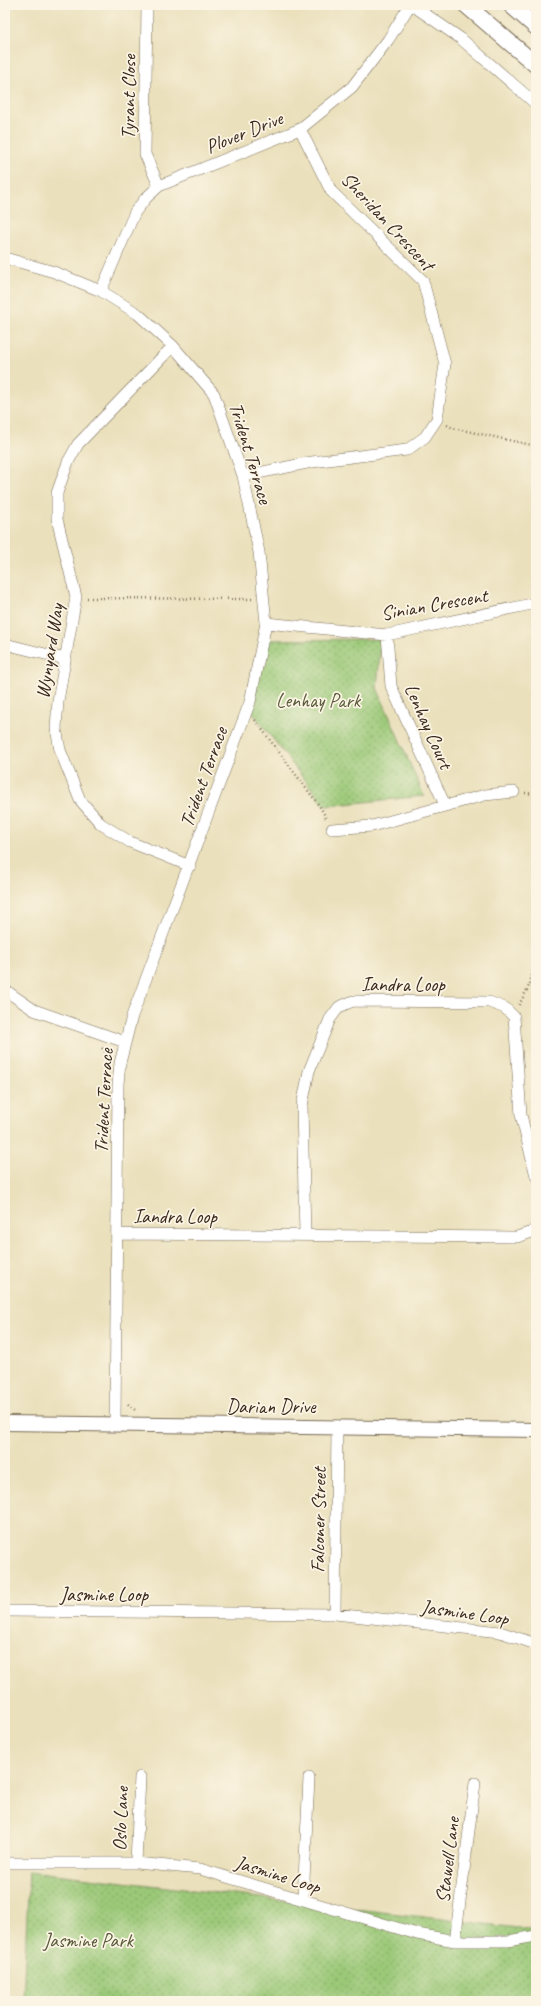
<svg xmlns="http://www.w3.org/2000/svg" width="541" height="2006" viewBox="0 0 541 2006" font-family="Caveat,sans-serif">
  <defs>
    <pattern id="park-dots" width="8" height="8" patternUnits="userSpaceOnUse"><rect width="8" height="8" fill="#9bc978"/><path d="M2 2h.1M6 6h.1" fill="none" stroke="#80a362" stroke-width="1.8" stroke-linecap="round"/></pattern>
  </defs>
  <rect width="100%" height="100%" fill="#fcf5e5"/>
  <filter id="ink" filterUnits="userSpaceOnUse"><feTurbulence type="fractalNoise" baseFrequency=".025" numOctaves="2"/><feDisplacementMap in="SourceGraphic" scale="8" xChannelSelector="R" yChannelSelector="G"/><feConvolveMatrix kernelMatrix="1 2 1 2 8 2 1 2 1" color-interpolation-filters="sRGB"/></filter>
  <filter id="wash" filterUnits="userSpaceOnUse"><feTurbulence type="fractalNoise" baseFrequency=".012" numOctaves="4" result="noise"/><feDisplacementMap in="SourceGraphic" scale="16" xChannelSelector="R" yChannelSelector="G"/><feGaussianBlur stdDeviation="0.9" result="paint"/><feColorMatrix in="noise" values="0 0 0 0 0 0 0 0 0 0 0 0 0 0 0 0 0 1.4 0 .05"/><feComposite in="paint" operator="in"/></filter>
  <g filter="url(#wash)">
    <rect width="100%" height="100%" fill="#eae0bc"/>
    <!-- park -->
    <path fill="url(#park-dots)" stroke="#6b7a4b" d="M381,639L377,688L424,796L325,806L252,712L263,640Z
      M29,1871L536,1930V2001H23Z"/>
  </g>
  <g filter="url(#ink)">
    <g fill="none" stroke-linecap="round" stroke-linejoin="round">
      <defs>
        <path id="minor" d="M147,5L145,154L159,186
          M412,5L460,38L536,104
          M5,258L54,272L101,291L138,314L173,346L214,394L243,476L259,552L266,623L250,702L132,1016L120,1063L118,1084L115,1425
          M101,291L135,212L146,198L159,186L300,129L352,87L388,40L410,5
          M173,346L78,444L68,462L57,493V519L76,597L58,701L56,728L60,750L80,800L101,824L130,842L190,866
          M243,476L312,462L407,450L425,437L437,419L445,364L423,281L331,191L300,129
          M266,623L387,635L536,603
          M387,635L391,686L445,805
          M5,644L65,659
          M332,829L372,826L485,795L514,792
          M5,990L34,1010L125,1042
          M117,1234L517,1237L532,1232L536,1228
          M305,1235L302,1106L309,1071L330,1019L339,1007L353,1001L489,1002L505,1008L514,1017L521,1115L536,1176
          M5,1611L335,1614L500,1632L536,1644
          M335,1614L337,1426
          M5,1863H136L200,1869L417,1934L455,1941H508L536,1936
          M136,1863L140,1777
          M303,1900L309,1778
          M455,1941L475,1783"/>
        <path id="tertiary" d="M5,1423L536,1430"/>
        <path id="secondary" d="M466,5L536,65
          M511,5L536,27"/>
      </defs>
      <!-- minor casing -->
      <use href="#minor" stroke="#786a55" stroke-width="12"/>
      <!-- tertiary casing -->
      <use href="#tertiary" stroke="#786a55" stroke-width="16"/>
      <!-- secondary casing -->
      <use href="#secondary" stroke="#786a55" stroke-width="18"/>
      <!-- path -->
      <path stroke="#786a55" stroke-width="2.5" stroke-dasharray="1 3" stroke-linecap="butt" d="M447,425L453,428L536,446
        M87,598L252,599
        M255,720L321,808L327,820
        M525,793L536,794
        M519,1005L530,984L533,971L536,858
        M102,1048L109,1056
        M128,1404L135,1410"/>
      <!-- minor -->
      <use href="#minor" stroke="#fff" stroke-width="11"/>
      <!-- tertiary -->
      <use href="#tertiary" stroke="#fff" stroke-width="14"/>
      <!-- secondary -->
      <use href="#secondary" stroke="#fff" stroke-width="16"/>
    </g>
  </g>
  <g text-anchor="middle" stroke-width="3.5" stroke-linejoin="round" paint-order="stroke">
    <!-- street labels -->
    <g font-size="20" fill="#3b2a1e" stroke="#fcf5e5">
      <text transform="translate(128 97) rotate(-89)" y="7">Tyrant Close</text>
      <text transform="translate(244 132) rotate(-22)" y="7">Plover Drive</text>
      <text transform="translate(388 221) rotate(47)" y="7">Sheridan Crescent</text>
      <text transform="translate(251 453) rotate(73)" y="7">Trident Terrace</text>
      <text transform="translate(434 604) rotate(-10)" y="7">Sinian Crescent</text>
      <text transform="translate(49 651) rotate(-81)" y="7">Wynyard Way</text>
      <text transform="translate(429 726) rotate(66)" y="7">Lenhay Court</text>
      <text transform="translate(203 777) rotate(-70)" y="7">Trident Terrace</text>
      <text x="403" y="991">Iandra Loop</text>
      <text transform="translate(103 1101) rotate(-87)" y="7">Trident Terrace</text>
      <text x="175" y="1223">Iandra Loop</text>
      <text x="271" y="1413">Darian Drive</text>
      <text transform="translate(318 1520) rotate(-89)" y="7">Falconer Street</text>
      <text x="104" y="1601">Jasmine Loop</text>
      <text transform="translate(465 1612) rotate(8)" y="7">Jasmine Loop</text>
      <text transform="translate(120 1819) rotate(-88)" y="7">Oslo Lane</text>
      <text transform="translate(447 1860) rotate(-83)" y="7">Stawell Lane</text>
      <text transform="translate(278 1874) rotate(17)" y="7">Jasmine Loop</text>
    </g>
    <!-- park labels -->
    <g font-size="20" fill="#585a39" stroke="#fcf5e5">
      <text x="318" y="707">Lenhay Park</text>
      <text x="88" y="1947">Jasmine Park</text>
    </g>
  </g>
  <!-- margin -->
  <rect width="541" height="2006" fill="none" stroke="#fcf5e5" stroke-width="20"/>
</svg>
